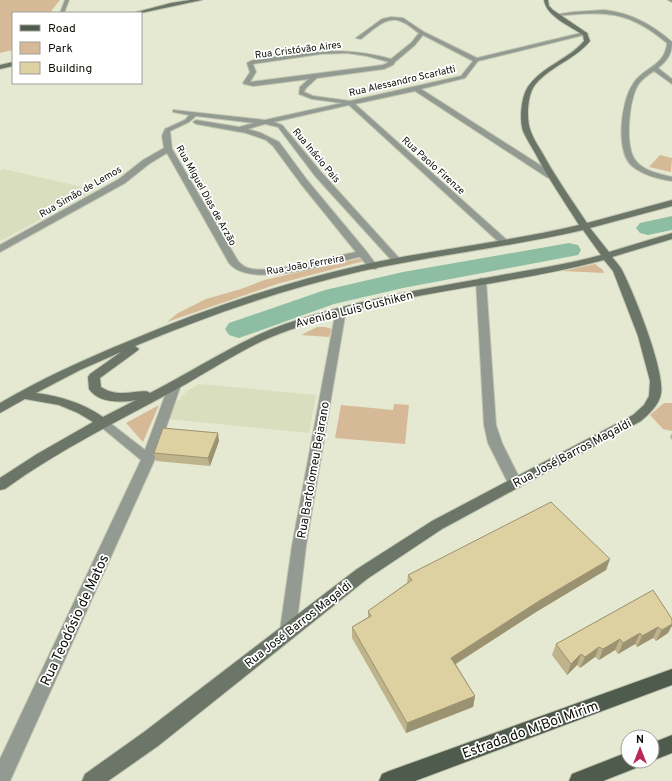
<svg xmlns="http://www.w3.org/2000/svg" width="672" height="781" viewBox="0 0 672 781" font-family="Overpass,sans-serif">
  <rect width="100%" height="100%" fill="#e5e9d1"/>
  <!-- built -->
  <path fill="#d8debe" d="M3,169L96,190L0,241V171Z
    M199,384L316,395L309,433L168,419L173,406L187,391Z"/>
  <!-- green -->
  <path fill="#d6b996" d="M0,0H60L52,10V13H13V50L0,53Z
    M660,155L672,158L671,172L649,167Z
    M362,258L364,261L277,284L167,322L178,313L206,299L241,289L264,280Z
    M595,264L603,270L604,273L562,271Z
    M317,327H325L332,329L329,337L301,335Z
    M664,403H672V431L663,429L650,415Z
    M394,404L409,405L405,444L335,438L341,405L393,410Z
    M159,405L143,442L126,423Z"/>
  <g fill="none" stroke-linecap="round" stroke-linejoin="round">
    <!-- river -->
    <path fill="#8dbda3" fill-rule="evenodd" d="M672,216V230L648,235L640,233L636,228L640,223Z
      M569,243L578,245L581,250L578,255L403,288L334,304L239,338L229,335L225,329L229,323L325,290L403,272Z"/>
    <defs>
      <path id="street" d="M65,0H69L64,13H60Z
        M668,0H672V2Z
        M604,10C631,13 651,24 672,42C672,54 667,61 658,68L672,79V84L654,71C648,75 642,79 638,85C629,100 624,147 636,161C644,171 660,174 672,177V181C658,179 643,175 632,166C615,151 621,101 633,84C643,67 665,67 667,43C628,10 605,11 556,16L554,15L573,12Z
        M391,17L403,18L424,32L477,58L585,32L588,34L478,61L465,78L421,89L554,174V178H548L415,91L355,104L508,241L510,243L508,245H502L349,105L274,122L282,125L321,172L400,259L402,261L400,263H394L315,176L278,127L265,124L248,129L261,133L279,142L307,180L366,251L378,267L376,269H370L360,257C330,263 250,290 229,263L167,153L149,164L125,183L0,252V245L119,179L143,160L164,148L162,136L165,129L185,120L189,115L173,112V110L265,120L342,103L312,99L299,94L300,87L309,79L253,86L244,84L243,83L250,72L247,63C254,58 266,59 274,57C318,51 348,47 391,59L411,43L419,33C413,29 407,23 400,21C386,15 371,32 361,39L356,38L382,19ZM423,35L473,61L461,76L350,101L313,96L304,92L306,88L317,78L384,69L393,65L395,62L415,45ZM347,53L367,56L389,62L383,65L250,82L256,72L253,64L321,54ZM196,116L254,123L239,127L196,120L193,122L196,124L246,133L266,140L273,146L301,184L356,252C331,257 270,275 248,268C244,267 241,264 238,261L172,149L170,131L189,122Z
        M481,278L486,281L496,425L502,443L522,483L520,487L515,488L510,487L488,443L484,425L476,281Z
        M341,307L346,310L306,546L296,630L294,635L288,637L282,635L280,630L292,546L336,310Z
        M175,381L179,382L181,385L155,459L10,781H0V759L141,460L95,422L97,419L101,418L105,419L145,450L169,385L171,382Z"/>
      <path id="secondary" d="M190,0H202L141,13H133L171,3Z
        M544,0H548L549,6L553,10L587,33L590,41C575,60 550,66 535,85C527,95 526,120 531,132C534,140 539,147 543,154C556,178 572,200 587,223L672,200V206L590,228L609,252L672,233V239L612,257C616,262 621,267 623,272C635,296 665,371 661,394C659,405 649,414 641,421L442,529L367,579L158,746L108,781H82L85,774L144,732L357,569L432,521L633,415L644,405L649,396L650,381L638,336L613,271L604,260C514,284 420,290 330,317C307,324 284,331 262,341C233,355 206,373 177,389C118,421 59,450 5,489L0,490V478L37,454L93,422L78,413L59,405L25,399L0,413V403C41,379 85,359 129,341C205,309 282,283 362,265C434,249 508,242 579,225C564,201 548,178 535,153C531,146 526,138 523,131C519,119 521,94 530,84C545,65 569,59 584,41L583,35C570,26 546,16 544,0ZM583,230L601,255C565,265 528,270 491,277C422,289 352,301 285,324C237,341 195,370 150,393C143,387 120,400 101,387L100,378L137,351L139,349L135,346C209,315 284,289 362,271C435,255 510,247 583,230ZM121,352L90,374L88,377L89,389C98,403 121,403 136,400L103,417C83,403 60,396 36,393L80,370Z
        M13,62V66L0,69V65Z"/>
      <path id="primary" d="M672,669V685L415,781H379L382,774L389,771Z
        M672,735V753L652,761H651L652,743Z
        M628,752V761H639L636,768L603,781H569L572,774Z"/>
    </defs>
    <!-- street casing -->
    <use href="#street" stroke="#c2c6b1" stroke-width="2"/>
    <!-- secondary casing -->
    <use href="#secondary" stroke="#c2c6b1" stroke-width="2"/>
    <!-- primary casing -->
    <use href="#primary" stroke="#c2c6b1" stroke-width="2"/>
    <!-- street -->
    <use href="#street" fill="#939a91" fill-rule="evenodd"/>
    <!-- secondary -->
    <use href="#secondary" fill="#6b7568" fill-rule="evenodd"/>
    <!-- primary -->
    <use href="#primary" fill="#4f5b4c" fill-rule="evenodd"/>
  </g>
  <!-- wall -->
  <path fill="#beb38a" d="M672,433V440L670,437Z
    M219,441L210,466L156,461L154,453Z
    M610,559L606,570L536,612L456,664L475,696L473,707L406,733L352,638V627L368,617V611L407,583L408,575Z
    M653,590L668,633L656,641L653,638L637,647L635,644L618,654L615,650L599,660L595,657L580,668L577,665L567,675L552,655L556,644Z"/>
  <!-- shaded-wall -->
  <path fill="#9b9271" d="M218,433L219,441L210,466L208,458Z
    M610,559L606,570L536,612L449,668L451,658L539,601Z
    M672,624V626L668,633L656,641L662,630Z
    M658,627L653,638L637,647L642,636Z
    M640,633L635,644L618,654L623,643Z
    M620,639L615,650L599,660L603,649Z
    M599,647L595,657L580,668L585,657Z
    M581,654L577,665L567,675L571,664Z
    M475,696L473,707L406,733L407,723Z"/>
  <!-- building -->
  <path fill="#ddd0a1" stroke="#9b9271" d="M163,428L218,433L208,458L154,453Z
    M551,502L610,559L539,601L451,658L475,696L407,723L352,627L371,616L368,611L412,580L408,575Z
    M653,590L672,619V624L662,630L658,627L642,636L640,633L623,643L620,639L603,649L599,647L585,657L581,654L571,664L556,644Z"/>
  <g text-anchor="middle" stroke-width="3.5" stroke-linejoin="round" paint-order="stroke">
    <!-- far-street labels -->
    <g font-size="10" fill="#0d0e07" stroke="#fff">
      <text transform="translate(298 49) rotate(-7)" y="4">Rua Cristóvão Aires</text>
      <text transform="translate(402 80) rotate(-13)" y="4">Rua Alessandro Scarlatti</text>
      <text transform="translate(317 155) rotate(50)" y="4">Rua Inácio Pais</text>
      <text transform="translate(434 165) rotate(42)" y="4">Rua Paolo Firenze</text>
      <text transform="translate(80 191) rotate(-30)" y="4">Rua Simão de Lemos</text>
      <text transform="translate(207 195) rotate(61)" y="4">Rua Miguel Dias de Arzão</text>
      <text transform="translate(305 264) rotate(-10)" y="4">Rua João Ferreira</text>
    </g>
    <!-- street labels -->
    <g font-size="12" fill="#0d0e07" stroke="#fff">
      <text transform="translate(354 309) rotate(-14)" y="4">Avenida Luis Gushiken</text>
      <text transform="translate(572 453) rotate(-28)" y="4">Rua José Barros Magaldi</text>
      <text transform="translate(313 470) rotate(-80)" y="4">Rua Bartolomeu Bejarano</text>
      <text transform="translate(298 624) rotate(-38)" y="4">Rua José Barros Magaldi</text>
    </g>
    <!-- near-street labels -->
    <g font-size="14" fill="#0d0e07" stroke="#fff">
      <text transform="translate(74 620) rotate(-65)" y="5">Rua Teodósio de Matos</text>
      <text transform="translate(530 729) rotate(-20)" y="5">Estrada do M'Boi Mirim</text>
    </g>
  </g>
  <!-- legend -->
  <rect x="12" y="12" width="130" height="72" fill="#ffffff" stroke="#9e9f9c"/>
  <rect x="20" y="25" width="20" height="6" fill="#4f5b4c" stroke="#9e9f9c"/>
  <text x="48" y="32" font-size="12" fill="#0d0e07">Road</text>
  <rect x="20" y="42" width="20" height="12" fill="#d6b996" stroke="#9e9f9c"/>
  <text x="48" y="52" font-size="12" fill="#0d0e07">Park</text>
  <rect x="20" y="62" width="20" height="12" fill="#ddd0a1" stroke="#9e9f9c"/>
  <text x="48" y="72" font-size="12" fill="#0d0e07">Building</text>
  <!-- north arrow -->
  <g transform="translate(640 749)"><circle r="19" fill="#ffffff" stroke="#9e9f9c"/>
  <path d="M0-3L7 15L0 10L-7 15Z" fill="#b82959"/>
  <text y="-6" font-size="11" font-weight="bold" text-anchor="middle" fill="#0d0e07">N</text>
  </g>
</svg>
